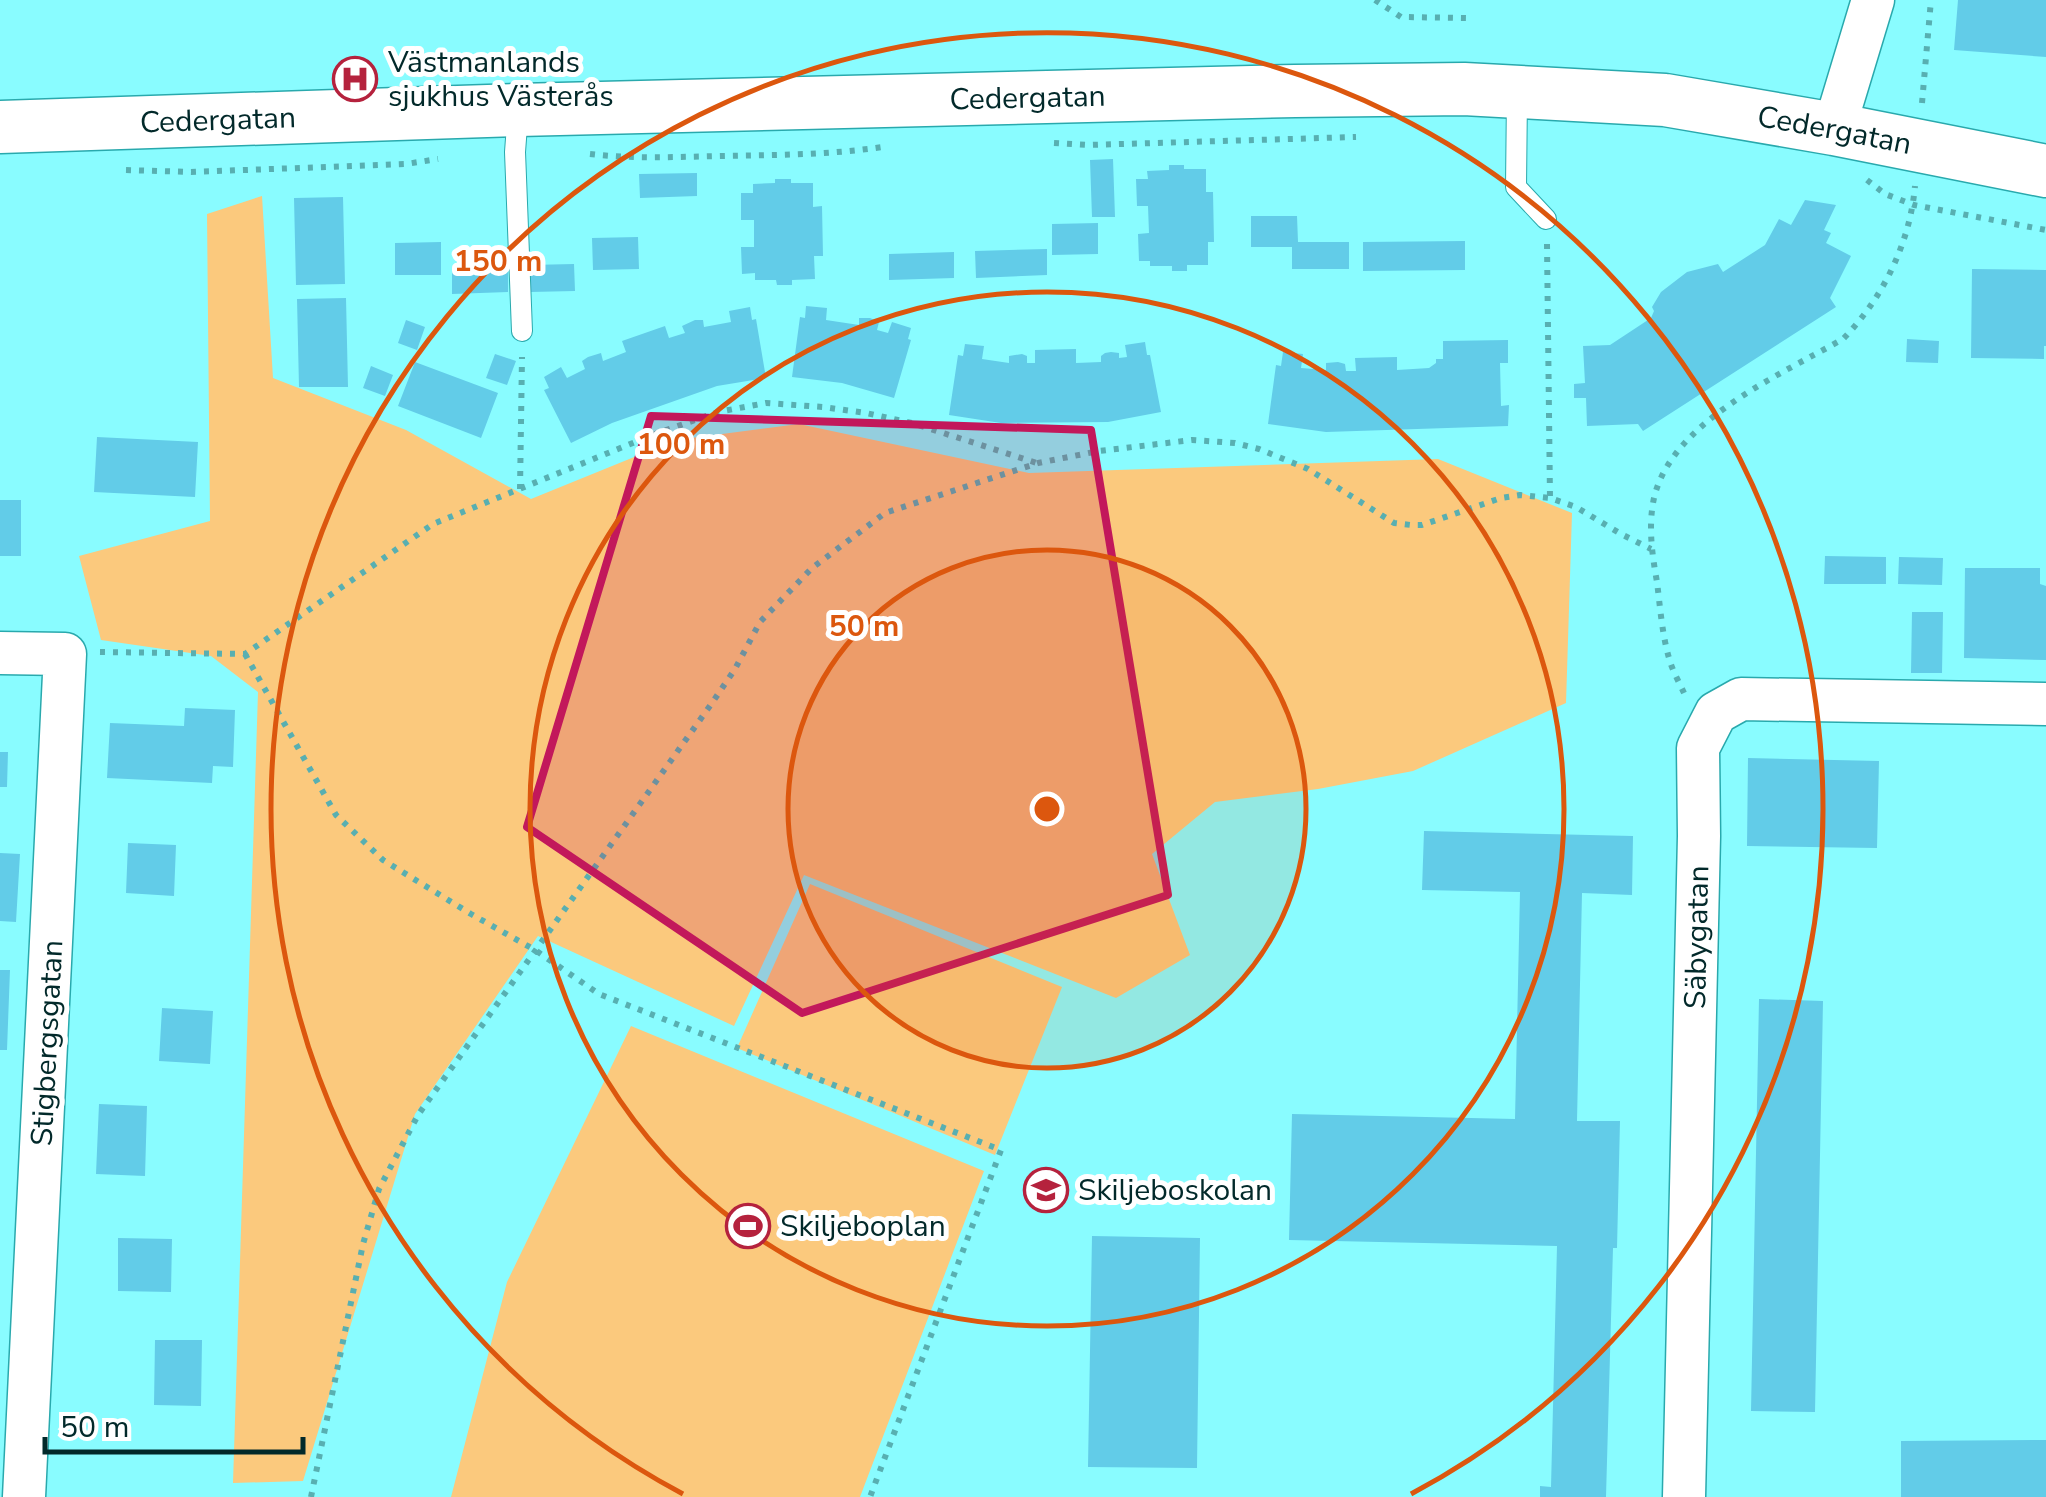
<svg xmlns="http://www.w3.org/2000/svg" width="2046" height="1497" viewBox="0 0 2046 1497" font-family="'Nunito Sans',sans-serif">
  <rect width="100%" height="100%" fill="#89fcff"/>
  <!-- green -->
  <path fill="#fbc97d" d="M262,196L273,378L406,430L531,499L676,440L799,424L1029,473L1438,459L1572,513L1566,703L1413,771L1318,789L1215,802L1152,854L1190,955L1116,998L804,875L734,1026L538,936L415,1114L303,1481L233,1483L258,692L211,656L101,640L79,556L210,521L207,214Z
    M810,884L1062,987L995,1155L737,1048Z
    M631,1026L984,1171L860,1497H451L507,1282Z"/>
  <!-- building -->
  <path fill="#62cce8" d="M1958,0H2046V57L1954,50Z
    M1113,159L1115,217H1092L1090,160Z
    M1169,165H1184V169H1206V192H1213L1214,242H1208V265H1187V271H1172V266H1150V261H1139L1138,234L1149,233L1148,206H1137L1136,179H1148L1147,171L1169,170Z
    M697,173V196L640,198L639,174Z
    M775,179H791V183H813V207L822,206L823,256H814L815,279L792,280V285H777L776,280H755V273L742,274L741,247H754V220H741V193H753V184L775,183Z
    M343,197L345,284L296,285L294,198Z
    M1805,200L1836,205L1824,230L1831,233L1826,243L1851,256L1830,298L1836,307L1643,431L1638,424L1587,426L1586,398H1574V384L1585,383L1583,346L1610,345L1651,318L1654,311L1652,307L1661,292L1687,272L1718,264L1723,272L1765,245L1779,219L1791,225Z
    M1251,216H1297L1298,242H1349V269H1292V247H1251Z
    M1098,223V254L1052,255V224Z
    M638,237L639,269L593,270L592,238Z
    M1465,241V270L1363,271V242Z
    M441,242V275H395V243Z
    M1047,249V275L976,278L975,251Z
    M954,252V278L889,280V254Z
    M574,264L575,291L530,292V265Z
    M508,266V292L452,294V267Z
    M1972,269L2046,270V346H2044V359L1971,358Z
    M346,298L348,387H299L297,299Z
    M806,306L827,308L826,320L859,325V318H870L879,322L877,330L888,333L892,322L911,328L908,339L911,340L894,398L842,383L792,377L800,317L805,318Z
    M750,307L752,320L756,319L766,378L717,386L612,423L571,443L544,390L549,388L544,377L561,367L567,378L585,369L582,361L588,357L601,353L603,361L626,352L622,341L665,326L669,338L685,333L682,326L695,320H703L704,327L731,322L729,311Z
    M406,320L425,327L417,350L398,343Z
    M1907,339L1939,341L1938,363L1906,362Z
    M1508,340V363H1500L1501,406L1509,405L1508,426L1326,432L1268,424L1276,365L1281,366L1283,352L1303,354L1301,368L1326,370V363L1338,362L1345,364L1346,371H1356L1355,358L1397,357V370L1429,368L1436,363V359H1443V341Z
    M1145,342L1147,355H1150L1161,412L1108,422L1001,423L949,415L958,355L963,356L965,344L984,346L982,359L1009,363V356L1022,354L1027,356V363H1035V350L1076,349V363L1101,362V356L1105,353L1111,352L1119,353V358L1127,357L1125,345Z
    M495,354L516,361L507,385L486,378Z
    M415,362L498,393L481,438L398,406Z
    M371,366L393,375L385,396L363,388Z
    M97,437L198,442L195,497L94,492Z
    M0,500H21V556H0Z
    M1825,556L1886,557V584H1824Z
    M1899,557L1943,558L1942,585L1898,584Z
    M1965,568H2040V584L2046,586V660L1964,658Z
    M1912,612H1943L1942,673H1911Z
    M185,708L235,710L233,767L213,766L212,783L107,778L110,723L184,726Z
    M0,752H8L7,787H0Z
    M1748,758L1879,761L1877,848L1747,846Z
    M1424,831L1633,836L1632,895L1582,893L1577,1121H1620L1617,1248H1613L1606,1497H1540V1486L1551,1487L1557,1246L1289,1240L1292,1114L1515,1119L1520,892L1422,890Z
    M128,843L176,845L174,896L126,893Z
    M0,853L20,854L16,922L0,921Z
    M0,970H10L7,1050H0Z
    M1759,999L1823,1001L1815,1412L1751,1411Z
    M162,1008L213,1011L210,1064L159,1061Z
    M99,1104L147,1106L145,1176L96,1174Z
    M1092,1236L1200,1238L1197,1468L1088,1467Z
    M118,1238L172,1239L171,1292L118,1291Z
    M155,1340H202L201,1406L154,1405Z
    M2046,1440V1497H1901V1441Z"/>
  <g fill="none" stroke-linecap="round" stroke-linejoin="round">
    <defs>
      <path id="service" d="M1517,94L1516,187L1546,219
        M518,112L515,152L522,331"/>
      <g id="minor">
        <path d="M1834,129L1873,0"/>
        <path d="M0,653L65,654L24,1497"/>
        <path id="s1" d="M1684,1497L1699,836L1698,748L1716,713L1741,699L2046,704"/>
      </g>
      <g id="tertiary">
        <path id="s2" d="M0,127L518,110L1295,91L1464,89L1665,100L1834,129L2046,171"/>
      </g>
    </defs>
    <!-- service casing -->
    <use href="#service" stroke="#29a9ad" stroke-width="22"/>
    <!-- minor casing -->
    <use href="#minor" stroke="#29a9ad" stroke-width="45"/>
    <!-- tertiary casing -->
    <use href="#tertiary" stroke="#29a9ad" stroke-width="55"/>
    <!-- path -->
    <path stroke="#58afb1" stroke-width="6" stroke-dasharray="5 8" stroke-linecap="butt" d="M1375,0L1401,17L1469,18
      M1922,103L1931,0
      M1054,143L1088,145L1356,137
      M590,154C633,159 677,157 721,156C775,155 829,155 882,147
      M126,170L191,172L406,164L438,159
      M1867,180L1885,194L1914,205L2046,230
      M1547,244L1550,498
      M520,489L522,357
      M100,652L245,654L433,524L655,434L718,412L766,403L823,407L866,413L912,423L1037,463
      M245,654L336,815L383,860L471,914L535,950L599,994L1001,1150L870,1497
      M1684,693C1679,682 1672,670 1669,658C1662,634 1660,606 1657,582C1652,554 1648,526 1654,498C1672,421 1780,375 1843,339C1883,298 1910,243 1915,186
      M311,1497L363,1244L379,1189L418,1115L712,703L735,669L760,622L812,568L885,513L1038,463L1099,451L1192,440L1235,443L1259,449L1308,469L1394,523L1411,525H1422L1501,498L1520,495L1550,498L1576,507L1621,534L1651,549"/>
    <!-- service -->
    <use href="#service" stroke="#fff" stroke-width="20"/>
    <!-- minor -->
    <use href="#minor" stroke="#fff" stroke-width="42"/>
    <!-- tertiary -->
    <use href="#tertiary" stroke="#fff" stroke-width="52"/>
  </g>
  <!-- marked area -->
  <path fill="#c2185b" fill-opacity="0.2" stroke="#c2185b" stroke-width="8" stroke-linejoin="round" d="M651,416L1091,430L1168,895L802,1013L527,827Z"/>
  <!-- distance rings -->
  <circle cx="1047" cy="809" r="259" fill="#dc570e" fill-opacity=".12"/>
  <g fill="none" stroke="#dc570e" stroke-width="5">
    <circle cx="1047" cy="809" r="259"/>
    <circle cx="1047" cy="809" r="517"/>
    <path d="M683 1494A776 776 0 1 1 1411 1494"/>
  </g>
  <!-- icons -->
  <defs>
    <symbol id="hospital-ring" viewBox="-11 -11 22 22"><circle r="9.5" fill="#fff" stroke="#b5223d" stroke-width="1.5"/><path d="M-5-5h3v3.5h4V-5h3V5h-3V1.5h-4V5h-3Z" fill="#b5223d"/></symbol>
    <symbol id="school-ring" viewBox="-11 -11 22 22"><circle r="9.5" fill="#fff" stroke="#b5223d" stroke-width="1.5"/><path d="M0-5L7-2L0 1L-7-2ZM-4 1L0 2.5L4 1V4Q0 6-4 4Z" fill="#b5223d"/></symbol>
    <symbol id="stadium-ring" viewBox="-11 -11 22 22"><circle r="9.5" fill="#fff" stroke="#b5223d" stroke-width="1.5"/><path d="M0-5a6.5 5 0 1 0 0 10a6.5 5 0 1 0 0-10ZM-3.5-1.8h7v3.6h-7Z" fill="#b5223d"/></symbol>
  </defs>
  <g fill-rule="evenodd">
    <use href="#hospital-ring" x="330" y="54" width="50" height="50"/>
    <use href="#school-ring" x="1021" y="1165" width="50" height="50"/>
    <use href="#stadium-ring" x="723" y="1201" width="50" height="50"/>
  </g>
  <g text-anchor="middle" stroke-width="10" stroke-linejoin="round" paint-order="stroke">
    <!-- poi labels -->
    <g font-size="30" fill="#02292a" stroke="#fff" text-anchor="start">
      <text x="388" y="72">Västmanlands<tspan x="388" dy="34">sjukhus Västerås</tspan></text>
      <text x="1078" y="1200">Skiljeboskolan</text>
      <text x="780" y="1236">Skiljeboplan</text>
    </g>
    <!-- street labels -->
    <g font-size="30" fill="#02292a" stroke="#fff">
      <text dy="10" stroke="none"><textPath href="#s2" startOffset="1028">Cedergatan</textPath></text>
      <text dy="10" stroke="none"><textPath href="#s2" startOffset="218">Cedergatan</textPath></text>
      <text dy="10" stroke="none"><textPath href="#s2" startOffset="1838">Cedergatan</textPath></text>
      <text dy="10" stroke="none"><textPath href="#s1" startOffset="560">Säbygatan</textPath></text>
      <text transform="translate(47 1043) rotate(-87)" y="10">Stigbergsgatan</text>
    </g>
  </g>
  <circle cx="1047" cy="809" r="15" fill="#dc570e" stroke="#fff" stroke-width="5"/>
  <g font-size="30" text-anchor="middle" font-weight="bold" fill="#dc570e" stroke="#fff" stroke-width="10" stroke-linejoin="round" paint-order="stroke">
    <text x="498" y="271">150 m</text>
    <text x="681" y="454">100 m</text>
    <text x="864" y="636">50 m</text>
  </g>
  <!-- scale -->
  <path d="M45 1437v15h258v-15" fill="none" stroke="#02292a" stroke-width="5"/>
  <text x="60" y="1437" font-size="30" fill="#02292a" stroke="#ffffff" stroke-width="8" paint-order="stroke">50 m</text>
</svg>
